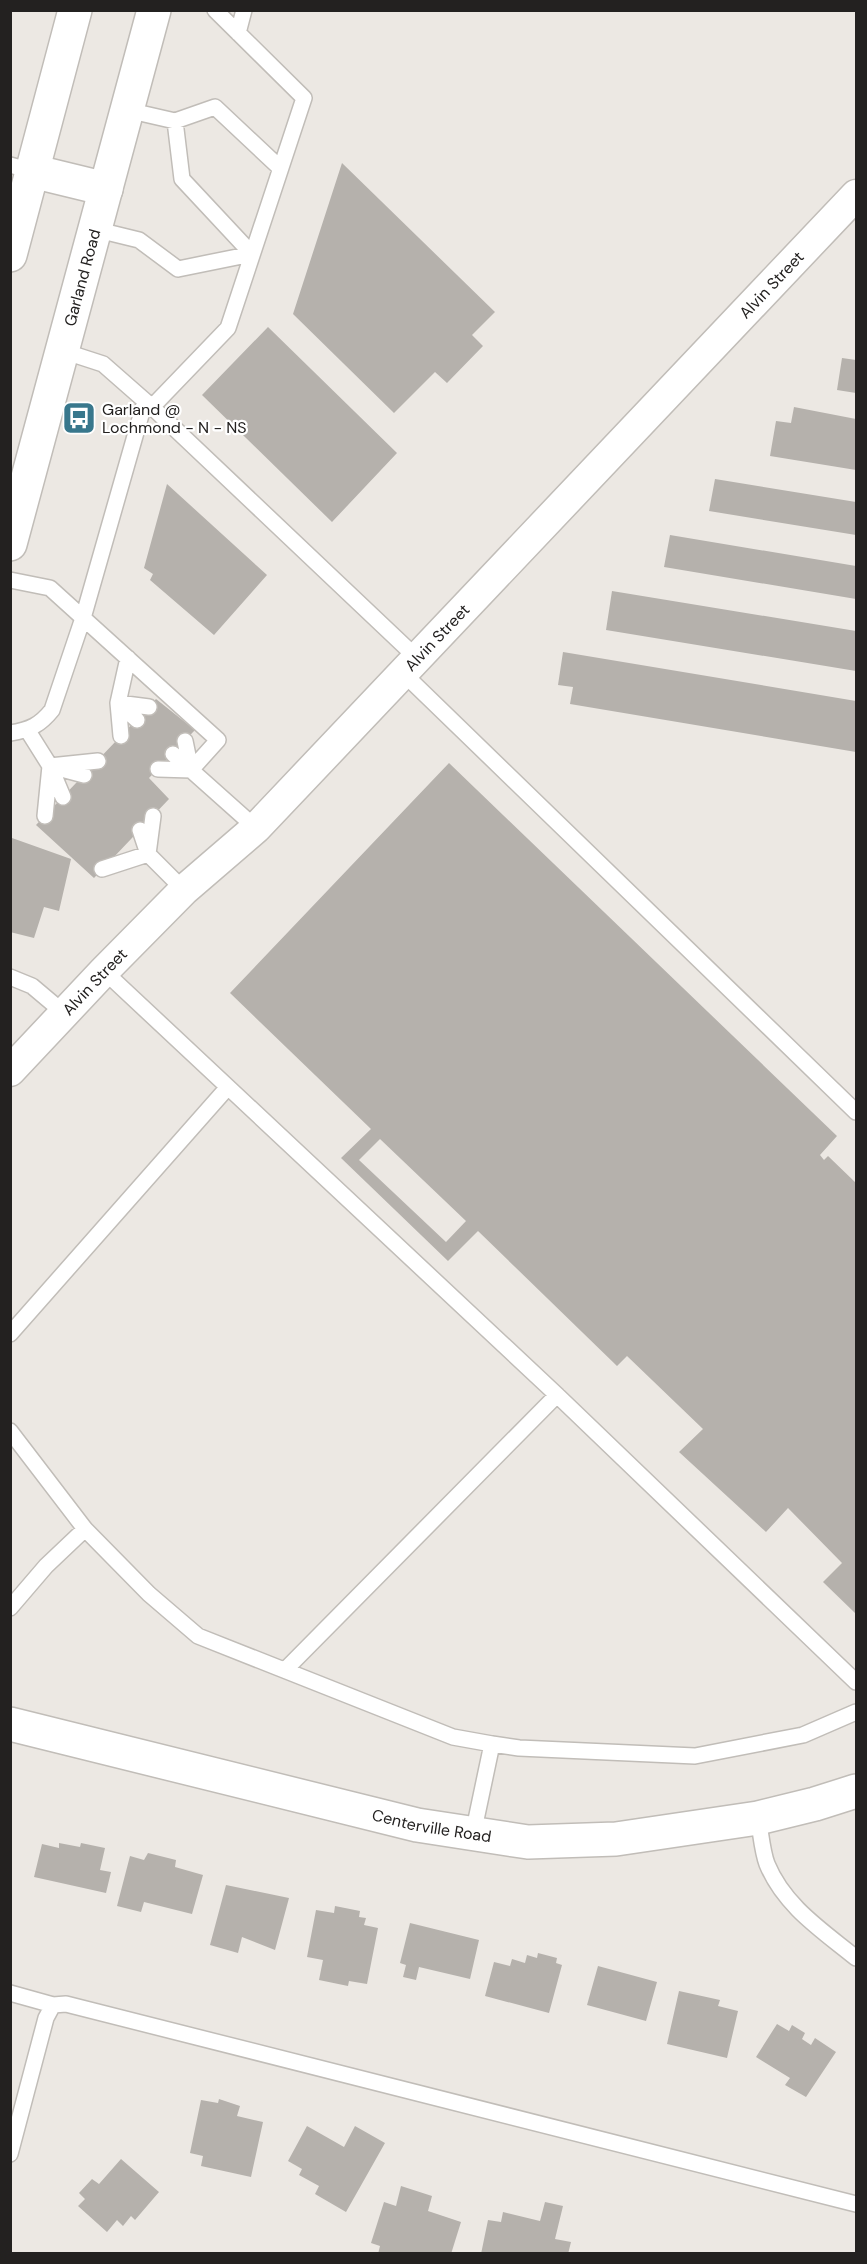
<svg xmlns="http://www.w3.org/2000/svg" width="867" height="2264" viewBox="0 0 867 2264" font-family="'DM Sans',sans-serif">
  <rect width="100%" height="100%" fill="#ece8e3"/>
  <!-- building -->
  <path fill="#b5b1ac" fill-rule="evenodd" d="M342,163L495,312L472,335L483,346L447,383L435,372L394,413L293,314Z
    M268,327L397,453L332,522L202,395Z
    M842,358L856,360V393L837,390Z
    M794,407L856,419V470L770,456L776,421L791,423Z
    M715,479L856,502V535L709,511Z
    M167,484L267,575L214,635L150,580L153,574L144,568Z
    M670,535L856,566V599L664,567Z
    M612,591L856,631V671L606,630Z
    M563,652L856,701V752L570,704L573,687L558,685Z
    M156,699L195,730L149,778L169,799L94,878L36,825Z
    M449,763L837,1136L820,1155L824,1160L828,1156L856,1183V1614L823,1582L842,1563L788,1508L766,1532L679,1452L703,1429L627,1356L617,1366L478,1231L448,1261L341,1158L371,1129L230,993ZM380,1139L466,1221L446,1242L359,1160Z
    M12,838L71,859L59,911L44,907L34,938L10,932Z
    M59,1843L80,1847L81,1843L105,1848L100,1870L111,1872L106,1893L34,1877L42,1844L59,1848Z
    M148,1853L176,1860L175,1867L203,1875L192,1914L144,1902L141,1912L117,1906L130,1856L144,1860Z
    M226,1885L289,1898L275,1950L242,1937L238,1953L210,1945Z
    M335,1906L360,1911L359,1917L366,1918L364,1925L378,1928L367,1984L349,1981L348,1986L319,1980L323,1960L307,1957L316,1910L334,1913Z
    M410,1923L479,1940L470,1979L419,1967L416,1980L403,1977L406,1965L400,1963Z
    M538,1953L557,1958L556,1963L562,1965L549,2013L485,1996L494,1962L510,1966L512,1959L525,1963L527,1955L537,1958Z
    M598,1966L657,1982L646,2021L587,2005Z
    M679,1991L720,2000L718,2006L738,2011L727,2058L667,2044Z
    M777,2024L789,2031L792,2025L805,2033L802,2039L811,2045L815,2038L836,2052L806,2097L785,2085L790,2078L756,2057Z
    M219,2099L240,2106L237,2116L263,2122L251,2177L201,2166L203,2156L190,2153L201,2100L218,2103Z
    M307,2126L344,2147L355,2126L385,2143L346,2212L315,2194L319,2186L299,2175L302,2169L288,2161Z
    M121,2159L159,2192L135,2220L131,2216L123,2226L117,2220L107,2232L78,2206L85,2199L79,2193L92,2179L99,2184Z
    M401,2186L432,2196L428,2211L461,2222L451,2254L409,2252L408,2254H378L380,2246L371,2243L384,2202L396,2206Z
    M545,2202L563,2206L555,2239L571,2242L568,2254H481L488,2220L501,2222L503,2212L540,2221Z"/>
  <g fill="none" stroke-linecap="round" stroke-linejoin="round">
    <defs>
      <path id="service" d="M215,10L304,98L228,328L152,407L417,658
        M238,33L244,10
        M127,110L175,121L215,107L280,168
        M175,121L182,179L252,254
        M10,165L32,171
        M94,229L139,240L178,269L252,254
        M63,351L103,364L152,407
        M10,580L50,588L218,740L191,770L158,769
        M403,673L856,1112
        M118,703L149,707
        M118,703L137,720
        M28,731L50,766
        M10,733C30,730 40,725 52,710L83,618L145,401
        M121,736L118,703L128,658
        M185,741L191,770
        M173,754L256,828
        M63,797L50,766L84,775
        M45,816L50,766L98,761
        M153,816L148,854L184,890
        M102,869L148,854L140,830
        M104,971L557,1395L856,1682
        M10,977L32,986L64,1013
        M10,1334L228,1087
        M10,1431L85,1529L149,1594L198,1636L453,1737L492,1744
        M10,1608L46,1566L85,1529
        M285,1670L557,1395
        M758,1818C761,1833 762,1851 767,1864C784,1906 823,1931 856,1958
        M473,1834L492,1744L519,1748L695,1756L803,1735L856,1712
        M10,1993L53,2005L66,2004L856,2204
        M10,2154L46,2018L53,2005"/>
      <g id="minor">
        <path id="s1" d="M10,1071L104,971L184,890L256,828L856,195"/>
      </g>
      <g id="tertiary">
        <path id="s2" d="M10,1724L417,1825L528,1842L616,1839L758,1818L815,1804L856,1791"/>
      </g>
      <g id="primary">
        <path d="M32,171L106,189"/>
        <path d="M10,255L75,10"/>
        <path id="s3" d="M10,544L154,10"/>
      </g>
    </defs>
    <!-- service casing -->
    <use href="#service" stroke="#c1bdb8" stroke-width="18"/>
    <!-- minor casing -->
    <use href="#minor" stroke="#c1bdb8" stroke-width="33"/>
    <!-- tertiary casing -->
    <use href="#tertiary" stroke="#c1bdb8" stroke-width="36"/>
    <!-- primary casing -->
    <use href="#primary" stroke="#c1bdb8" stroke-width="36"/>
    <!-- service -->
    <use href="#service" stroke="#fff" stroke-width="15"/>
    <!-- minor -->
    <use href="#minor" stroke="#fff" stroke-width="30"/>
    <!-- tertiary -->
    <use href="#tertiary" stroke="#fff" stroke-width="33"/>
    <!-- primary -->
    <use href="#primary" stroke="#fff" stroke-width="33"/>
  </g>
  <!-- icons -->
  <defs>
    <symbol id="bus-square" viewBox="-11 -11 22 22"><rect x="-9" y="-9" width="18" height="18" rx="4" fill="#38778c" stroke="#fff"/><path d="M-5-6H5V4H4V6H2V4H-2V6H-4V4H-5ZM-3.5-4V0h7V-4ZM-3.5 1.2v1.5H-2V1.2ZM2 1.2v1.5H3.5V1.2Z" fill="#fff"/></symbol>
  </defs>
  <g fill-rule="evenodd">
    <use href="#bus-square" x="60" y="399" width="38" height="38"/>
  </g>
  <g text-anchor="middle" stroke-width="4.5" stroke-linejoin="round" paint-order="stroke">
    <!-- street labels -->
    <g font-size="16" fill="#232120" stroke="#fff">
      <text dy="6" stroke="none"><textPath href="#s3" startOffset="276">Garland Road</textPath></text>
      <text dy="6" stroke="none"><textPath href="#s1" startOffset="1095">Alvin Street</textPath></text>
      <text dy="6" stroke="none"><textPath href="#s1" startOffset="609">Alvin Street</textPath></text>
      <text dy="6" stroke="none"><textPath href="#s1" startOffset="123">Alvin Street</textPath></text>
      <text dy="6" stroke="none"><textPath href="#s2" startOffset="434">Centerville Road</textPath></text>
    </g>
    <!-- poi labels -->
    <g font-size="16" fill="#232120" stroke="#fff" text-anchor="start">
      <text x="102" y="415">Garland @<tspan x="102" dy="18">Lochmond - N - NS</tspan></text>
    </g>
  </g>
  <!-- border -->
  <rect width="867" height="2264" fill="none" stroke="#232120" stroke-width="24"/>
</svg>
